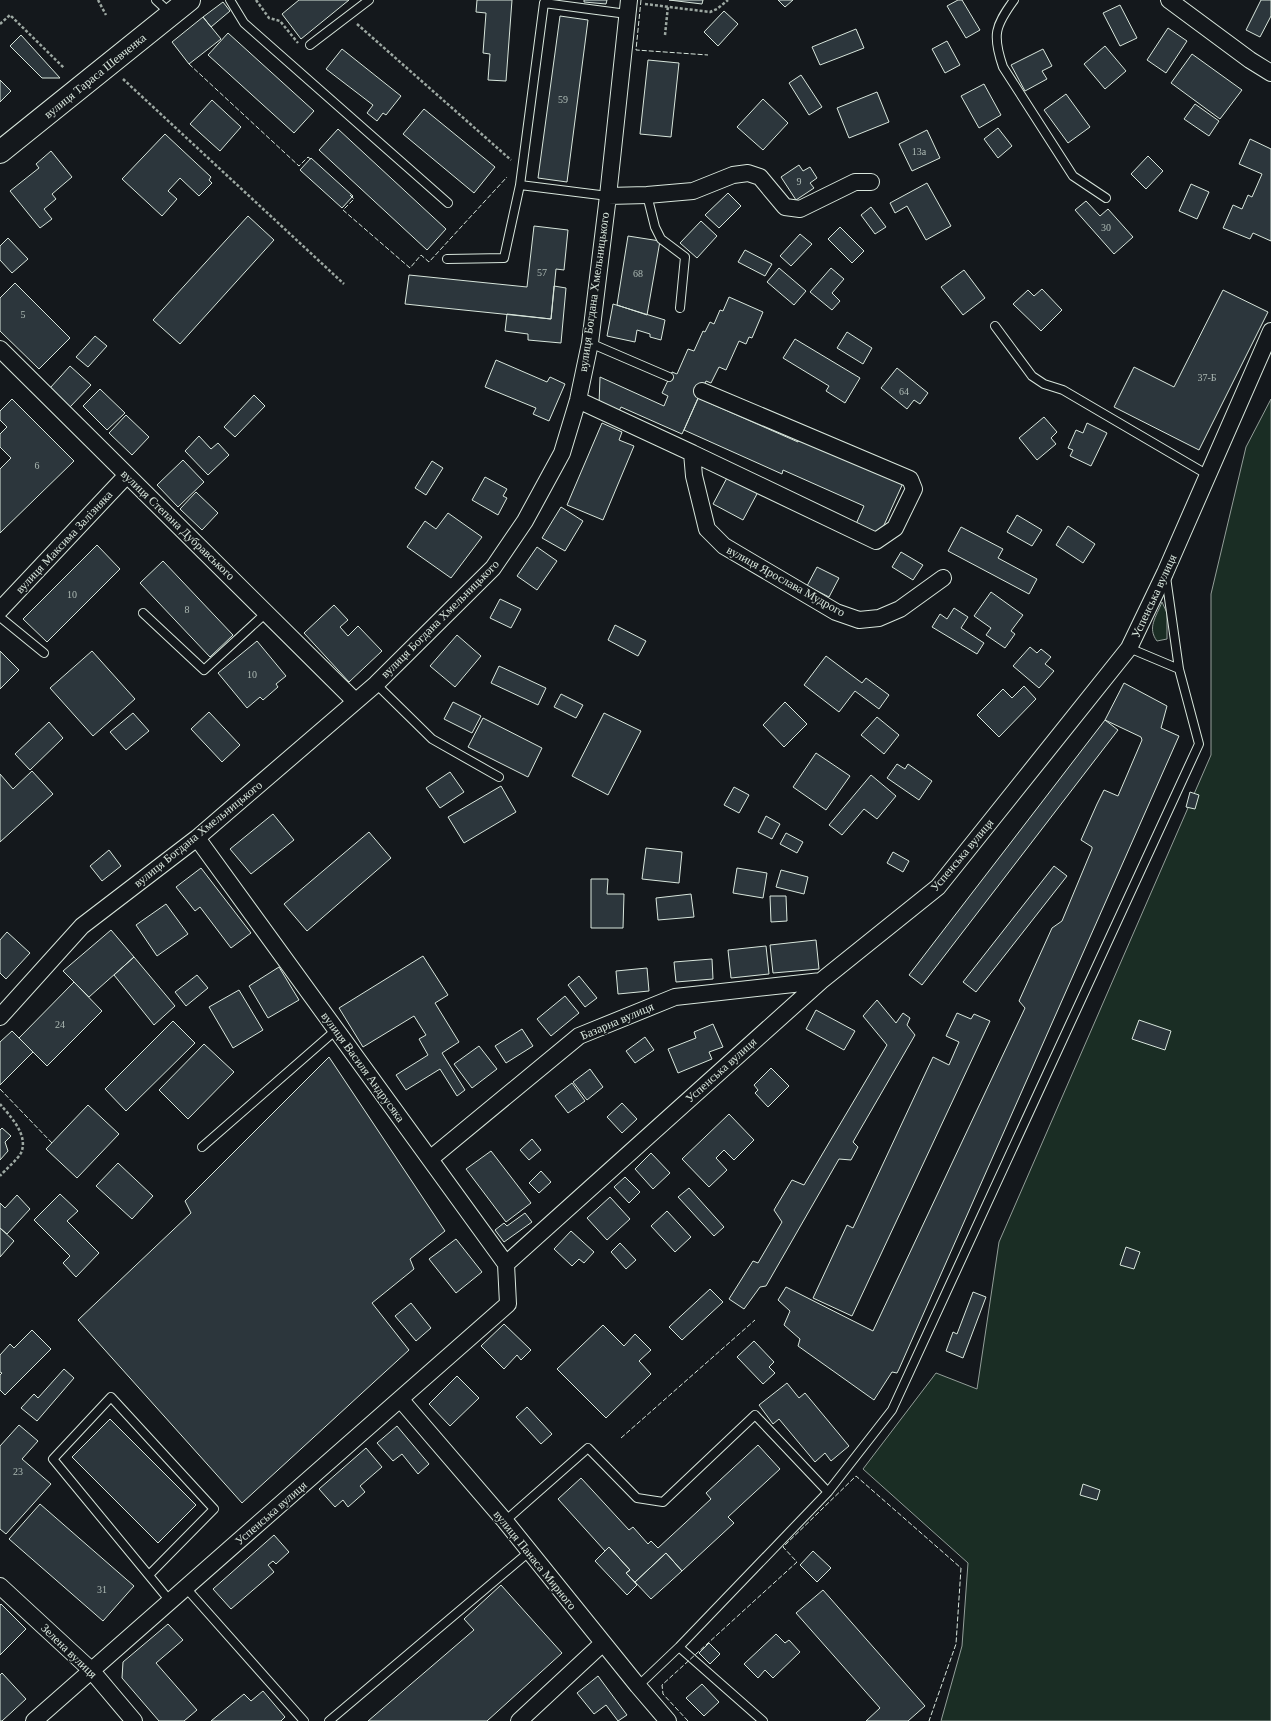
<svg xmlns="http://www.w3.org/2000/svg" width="1271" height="1721" viewBox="0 0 1271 1721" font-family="Georgia,serif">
  <rect width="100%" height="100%" fill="#14181c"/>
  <!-- green -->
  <path fill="#1a2d24" stroke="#939e99" d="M1271,399V1721H941L962,1646L968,1563L863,1469L936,1373L977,1389L999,1242L1211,755V594L1246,447Z
    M1162,602L1167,613V639L1157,641C1147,628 1156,617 1162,602Z"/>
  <!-- building -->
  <path fill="#2c363c" stroke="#d8e6dc" d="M299,0H349L301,39L282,14Z
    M477,0H512L506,81L488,80L490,54L483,53L486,13L476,12Z
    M584,0H607L606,4L584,2Z
    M669,0H703L702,4Z
    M778,0H793L785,7Z
    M958,0H962L980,30L966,38L947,6Z
    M1261,0H1271V16L1260,37L1246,30Z
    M223,2L230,11L211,27L203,17Z
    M1120,5L1137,38L1120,46L1103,13Z
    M724,11L738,24L718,46L704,32Z
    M560,16L588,20L567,182L538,178Z
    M203,17L221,39L189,64L172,42Z
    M1168,28L1187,41L1166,73L1147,60Z
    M856,29L864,48L820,65L812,47Z
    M228,33L314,111L294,133L208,55Z
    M21,35L60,78H42L10,46Z
    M947,41L960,65L945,73L932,49Z
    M1105,46L1126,71L1105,89L1084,64Z
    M342,49L401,96L386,115L383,113L377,121L367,113L373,105L326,69Z
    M1043,49L1052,66L1042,71L1047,79L1025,91L1011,65Z
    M1192,54L1242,90L1220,119L1171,83Z
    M648,60L679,63L671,137L640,134Z
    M801,75L822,107L809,115L789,83Z
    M0,80L11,91L0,102Z
    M984,84L1001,115L979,128L961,96Z
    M877,92L889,122L849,138L837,108Z
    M1066,94L1090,127L1068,143L1044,110Z
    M763,99L788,123L763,150L737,127Z
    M212,100L241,127L220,151L190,124Z
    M1195,104L1219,121L1209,136L1184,119Z
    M424,109L495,167L474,193L403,134Z
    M998,128L1012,146L998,158L984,139Z
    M338,129L446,229L427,250L319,150Z
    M927,130L940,158L912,171L899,144Z
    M165,134L211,177L209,180L212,183L199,196L180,178L168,191L177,199L162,216L122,179Z
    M1250,139L1271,149V241L1253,233L1250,239L1223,228L1233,205L1242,209L1248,195L1252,197L1262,174L1239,164Z
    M51,151L72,177L52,194L56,199L44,209L52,219L40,228L10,191L39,168L36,164Z
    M1148,156L1163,171L1146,189L1131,174Z
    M311,158L353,196L342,208L300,170Z
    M799,165L803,171L810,167L817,178L810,183L814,188L796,200L781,177Z
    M927,183L951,226L926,240L907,206L895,213L890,203Z
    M1191,184L1209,192L1197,219L1179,211Z
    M728,193L741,206L719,228L705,215Z
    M1086,201L1100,216L1108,209L1133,237L1114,254L1075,210Z
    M871,207L886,227L875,234L861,215Z
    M248,216L274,240L180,344L153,320Z
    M701,221L717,236L697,258L680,243Z
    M534,226L568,230L564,270L556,269L551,319L405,304L409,275L527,287Z
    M840,227L864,251L852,263L828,239Z
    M800,234L812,244L791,266L780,256Z
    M628,236L660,241L647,315L617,305Z
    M8,238L28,259L12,273L0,260V246Z
    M745,250L772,264L765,276L738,262Z
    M779,268L806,291L794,305L767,282Z
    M831,268L844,279L832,293L840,301L832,310L810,292Z
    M964,270L985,298L963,315L941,287Z
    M15,283L70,338L39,369L0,331V298Z
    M554,286L566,288L561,343L528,340V334L505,331L507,314L551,319Z
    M1042,289L1062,310L1041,331L1013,304L1028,290L1034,296Z
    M1223,290L1268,312L1199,450L1114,407L1134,367L1174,387Z
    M729,297L763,312L752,338L749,337L746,344L739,341L726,370L719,367L711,383L706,381L682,434L621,407L618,413L599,405L600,377L664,406L668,396L662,393L672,372L677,374L688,349L694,351L703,331L705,332L710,322L714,324L720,310L723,311Z
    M613,304L665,320L661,340L650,337V334L637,330L635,342L607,336Z
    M847,332L872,348L863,364L837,348Z
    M95,336L107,346L88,367L76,357Z
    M795,339L860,378L845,403L826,391L829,386L783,358Z
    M496,360L547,382L550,377L565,384L549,421L533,414L536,408L485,387Z
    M70,366L91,385L70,407L50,388Z
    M897,368L928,393L920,404L914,400L907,409L881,388Z
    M100,389L125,413L107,430L83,406Z
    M254,395L265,406L235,437L224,427Z
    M698,398L798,442L800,437L903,483L880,534L856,524L864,506L783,470L782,474L684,430Z
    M12,399L74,461L0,533V469L11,458L0,447V434L7,427L0,420V411Z
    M126,415L149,437L132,455L109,433Z
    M1044,417L1057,432L1051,438L1056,444L1037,460L1019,438Z
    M602,423L622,432L619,440L634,446L603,520L567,505Z
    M1087,423L1107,433L1091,466L1070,456L1073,450L1068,448L1076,430L1083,433Z
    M199,436L211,449L218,443L229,455L208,475L185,451Z
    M183,460L204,482L178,507L157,485Z
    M432,461L443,468L426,495L415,488Z
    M728,476L758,492L743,520L713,504Z
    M485,477L507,489L503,496L507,498L498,515L472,500Z
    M196,492L218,513L202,530L180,509Z
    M561,507L583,521L565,551L542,538Z
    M448,513L482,537L451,578L407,547L425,521L436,529Z
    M1017,515L1042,530L1032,546L1007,532Z
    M1068,526L1095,544L1083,563L1056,545Z
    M961,527L1003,549L998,558L1037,579L1029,594L948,551Z
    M97,545L120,569L47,642L23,619Z
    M537,547L557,561L537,590L517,576Z
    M901,552L923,565L913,580L892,567Z
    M163,561L233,635L210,657L140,583Z
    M817,567L839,578L829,597L807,586Z
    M991,592L1023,615L1011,631L1015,634L1005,648L986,635L991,628L974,616Z
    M500,599L521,609L511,628L490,618Z
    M334,605L348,620L340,627L348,636L358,626L382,651L349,682L304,633Z
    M954,608L968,617L961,628L984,643L977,654L932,627L940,614L947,619Z
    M615,625L646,641L638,656L608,640Z
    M457,635L481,656L455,687L430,666Z
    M257,641L286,676L276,684L278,687L263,700L260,697L247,708L218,673Z
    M1030,647L1037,653L1041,649L1051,657L1045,664L1054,671L1039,688L1013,666Z
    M0,651L19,670L0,689Z
    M92,651L135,699L93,736L50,688Z
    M826,656L862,683L866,678L889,695L879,709L855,691L839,712L804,685Z
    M499,666L546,688L538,705L491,683Z
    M1124,683L1167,706L1161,728L1179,736L899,1369L897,1373L892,1372L874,1400L798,1346L800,1339L784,1325L790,1311L778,1300L786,1287L873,1331L1025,1008L1019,1001L1052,928L1062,921L1092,849V847L1081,840L1097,804L1104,790L1118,796L1142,740L1141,737L1105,720Z
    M1024,686L1036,699L999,737L977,715L1003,689L1012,698Z
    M561,694L583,705L576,718L554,707Z
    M453,702L481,716L472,733L444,719Z
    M785,702L807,724L784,747L763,725Z
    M209,712L240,745L222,762L191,729Z
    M133,713L149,731L126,750L110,732Z
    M604,713L641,731L608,795L572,776Z
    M877,717L899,735L884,754L861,735Z
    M483,718L542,748L528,777L468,747Z
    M1105,720L1118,730L922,985L909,975Z
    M49,722L63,738L30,770L15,754Z
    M816,753L850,776L826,810L793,787Z
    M897,764L905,769L908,764L932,781L919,800L887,778Z
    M32,771L53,794L0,842V774L13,789Z
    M450,772L464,792L440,808L426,788Z
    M871,775L896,796L877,819L864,809L842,835L829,825Z
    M501,786L516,812L464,843L448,817Z
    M734,787L749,795L739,813L724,805Z
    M1190,792L1199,795L1195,809L1186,807Z
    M273,814L294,840L251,874L230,849Z
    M766,816L780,824L772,839L758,832Z
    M369,832L391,858L307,931L284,904Z
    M786,833L803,842L797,853L780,844Z
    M646,848L682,852L679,883L642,879Z
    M109,850L121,866L102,881L90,866Z
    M893,852L909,861L903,872L887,863Z
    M1054,866L1067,876L976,992L963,982Z
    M201,868L251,933L231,948L200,907L195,911L176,887Z
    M737,868L767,873L763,898L733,893Z
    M781,870L808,877L804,894L776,887Z
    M591,879H608L607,894H624L623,928H591Z
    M691,894L694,917L658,920L656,898Z
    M770,896H786L787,921L771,922Z
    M166,904L188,934L157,956L136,925Z
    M111,930L134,957L89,997L63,971Z
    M7,932L30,953L6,979L0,973V940Z
    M816,940L819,969L773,973L770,945Z
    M766,946L769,974L731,978L728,950Z
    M423,956L448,995L435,1003L459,1042L442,1053L465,1090L457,1096L440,1069L406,1090L396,1075L428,1055L419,1039L426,1035L414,1016L363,1047L339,1008Z
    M134,957L175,1006L154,1025L114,975Z
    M712,959L713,979L676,982L674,962Z
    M279,967L299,1000L268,1018L249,986Z
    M647,968L649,991L618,994L616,971Z
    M197,975L208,988L186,1006L175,992Z
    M579,976L597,998L585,1007L568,985Z
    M74,982L102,1011L47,1066L19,1038Z
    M239,990L263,1030L233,1048L209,1007Z
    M565,996L579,1013L551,1036L537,1019Z
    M877,1000L896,1023L903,1013L910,1018L907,1025L915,1035L853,1142L858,1147L851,1160L839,1159L766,1286L760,1287L744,1309L729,1299L753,1261L758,1263L782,1222L774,1210L792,1180L804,1185L887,1045L863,1016Z
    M816,1010L855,1031L844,1050L806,1029Z
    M957,1013L971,1019L974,1014L990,1021L852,1316L813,1298L847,1225L853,1228L933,1057L949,1065L959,1042L946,1036Z
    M1139,1020L1171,1031L1165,1050L1132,1039Z
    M173,1021L195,1043L126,1111L105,1089Z
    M713,1024L723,1047L709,1052L712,1059L678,1073L668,1049L696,1038L694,1032Z
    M522,1029L533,1046L506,1063L495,1046Z
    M12,1031L33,1052L0,1085V1042Z
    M645,1037L654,1050L635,1063L626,1051Z
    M204,1044L234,1072L188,1119L159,1090Z
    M479,1046L497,1069L472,1088L454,1064Z
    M329,1057L445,1231L410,1259L414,1269L372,1303L409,1350L242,1503L78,1320L191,1213L185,1201Z
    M771,1068L789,1086L768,1107L755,1093L758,1090L754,1085Z
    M590,1069L603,1087L587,1100L573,1082Z
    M572,1083L585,1101L568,1113L555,1096Z
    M622,1103L637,1119L622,1133L607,1117Z
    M88,1105L119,1134L77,1178L46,1149Z
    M729,1114L754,1140L734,1160L724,1150L716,1158L727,1170L709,1187L682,1159Z
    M2,1128L11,1136L5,1142L8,1151L0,1160V1130Z
    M532,1139L541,1150L529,1160L520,1150Z
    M491,1151L531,1203L506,1222L466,1169Z
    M651,1153L670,1173L653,1189L635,1169Z
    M118,1163L153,1196L132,1219L96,1186Z
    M541,1171L551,1182L539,1193L529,1183Z
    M625,1177L640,1192L629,1203L614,1187Z
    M689,1188L724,1227L714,1236L678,1197Z
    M60,1194L78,1211L67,1221L99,1253L76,1277L63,1263L70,1256L34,1220Z
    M17,1195L30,1209L7,1234L0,1228V1203L5,1208Z
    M610,1197L630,1219L607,1240L587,1218Z
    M667,1211L691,1237L675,1252L651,1226Z
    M525,1213L532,1222L504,1242L495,1230L504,1223L507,1226Z
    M0,1228L14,1241L0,1257Z
    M571,1231L594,1252L584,1263L579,1259L572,1266L554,1249Z
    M456,1239L482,1272L456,1293L429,1259Z
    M620,1243L636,1260L626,1269L611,1252Z
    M1126,1247L1140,1252L1134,1269L1120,1265Z
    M710,1289L723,1302L682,1340L669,1327Z
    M973,1292L986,1297L963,1358L946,1351L953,1332L957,1334Z
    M411,1303L431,1328L416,1341L395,1316Z
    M504,1324L531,1350L521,1360L517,1355L504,1369L481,1346Z
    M603,1325L624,1346L635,1334L651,1350L639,1361L651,1374L606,1418L557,1369Z
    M32,1330L51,1349L5,1395L0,1390V1375L2,1373L0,1372V1355L10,1344L14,1348Z
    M754,1341L774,1362L769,1367L775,1373L763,1384L737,1357Z
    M64,1369L74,1378L37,1421L21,1408L34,1394L38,1398Z
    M457,1376L479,1398L450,1426L429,1404Z
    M787,1383L799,1398L805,1393L849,1446L831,1461L825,1453L815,1462L779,1419L773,1424L759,1405Z
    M527,1407L552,1434L541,1444L516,1417Z
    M110,1419L196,1505L158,1543L72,1457Z
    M19,1425L38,1441L22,1459L51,1484L6,1534L0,1529V1446Z
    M397,1426L429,1464L418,1474L402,1454L393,1461L377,1443Z
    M758,1445L780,1469L728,1517L734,1523L682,1571L666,1553L635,1582L626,1573L630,1570L609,1547L605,1551L558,1499L581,1478L629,1530L633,1527L648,1544L651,1541L658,1548L711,1499L706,1493Z
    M366,1448L382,1467L360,1486L365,1492L348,1507L343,1500L335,1507L319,1489Z
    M1083,1484L1100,1490L1097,1500L1080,1495Z
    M40,1504L134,1586L103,1621L9,1539Z
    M274,1535L289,1552L276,1564L273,1561L268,1565L274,1572L231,1609L213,1589Z
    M609,1547L630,1570L626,1573L637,1585L627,1595L595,1561Z
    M813,1551L831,1568L817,1582L800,1565Z
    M666,1553L682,1571L651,1599L635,1582Z
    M501,1585L562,1653L487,1721H368L474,1630L464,1619Z
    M823,1590L925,1706L908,1721H866L880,1708L796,1613Z
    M1,1604L26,1629L0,1655V1605Z
    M168,1624L183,1640L156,1663L197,1710L184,1721H159L122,1678L123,1662Z
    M776,1634L785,1643L789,1640L800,1652L773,1678L765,1670L758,1678L744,1664Z
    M709,1643L720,1654L710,1664L699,1653Z
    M2,1673L26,1699L2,1721H0V1675Z
    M598,1676L627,1715L618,1721L606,1705L594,1714L577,1693Z
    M702,1684L719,1702L704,1716L686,1698Z
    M263,1691L285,1717L281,1721H211L244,1694L251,1701Z"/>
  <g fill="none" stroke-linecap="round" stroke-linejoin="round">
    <defs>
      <path id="lane" d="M156,0L171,14
        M230,0L244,23L448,203
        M1014,0C995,26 992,35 1003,67L1073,176L1106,198
        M310,45L369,0
        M647,195L655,227L661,239L685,257L680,308
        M608,196L520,185L544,3L627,14
        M447,259L504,258L520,185
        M995,326L1032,376L1044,384L1063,390L1208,475
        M590,343L669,377
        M143,613L204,670L267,612
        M0,617L44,653
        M1129,648L1179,669
        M376,684L432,739L499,777
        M202,1147L336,1030
        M505,1521L588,1448L637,1498L663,1502L755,1415L828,1492
        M149,1575L214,1509L111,1397L53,1459L170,1601
        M186,1588L304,1721
        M679,1647L763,1721
        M638,1686L679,1647L828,1492L892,1410L1199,744L1179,669L1166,577
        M329,1721L529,1552"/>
      <path id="street" d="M1169,0L1250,60L1271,73
        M608,196L647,195L693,191L733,175L748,173L760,177L785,207L800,209L855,182H871
        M0,349L355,701
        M578,400L692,453L694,476L707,529L724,546L836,612L859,620L879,618L900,609L943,578
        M692,453L876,541L895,528L914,489L910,479L702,391
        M0,610L127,475
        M0,1017L82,926L197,838L376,684L493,568L525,521L562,453L578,400L590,343L608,196L629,0
        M430,1159L579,1036L675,997L821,981
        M506,1264L821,981L938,887L1129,648L1165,573L1271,331
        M401,1400L505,1521L638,1686L668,1721
        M0,1586L91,1670L134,1721
        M34,1721L508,1304L506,1264L197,838
        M519,1721L603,1643"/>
      <path id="secondary" d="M0,152L189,0"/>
    </defs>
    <!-- lane casing -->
    <use href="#lane" stroke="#d8e6dc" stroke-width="10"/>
    <!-- street casing -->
    <use href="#street" stroke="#d8e6dc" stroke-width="18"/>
    <!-- secondary casing -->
    <use href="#secondary" stroke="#d8e6dc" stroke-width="24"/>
    <!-- path -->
    <path stroke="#9da8a2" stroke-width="2.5" stroke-dasharray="3 2" stroke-linecap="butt" d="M98,0L106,15
      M256,0L269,18L280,21L298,43
      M645,4L710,12L717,9L728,0
      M0,24L10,15L64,68
      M357,24L511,160
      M665,35L668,6
      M123,79L344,284
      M0,1104C10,1116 29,1135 21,1153C17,1160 5,1170 0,1176"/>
    <!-- lane -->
    <use href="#lane" stroke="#14181c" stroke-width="8"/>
    <!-- street -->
    <use href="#street" stroke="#14181c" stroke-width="16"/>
    <!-- secondary -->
    <use href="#secondary" stroke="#14181c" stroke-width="22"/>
    <!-- fence -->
    <path stroke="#d8e6dc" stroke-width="1" stroke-dasharray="5 2" stroke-linecap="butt" d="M641,0L636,50L708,55
      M189,64L299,166L308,157L312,160
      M350,195L354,199L343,210L410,268L421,255L429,262L507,177
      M0,1089L52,1143
      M621,1438L755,1320
      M688,1721L663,1694L662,1685L797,1562L783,1547L856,1476L961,1568L956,1644L929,1721"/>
  </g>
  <g text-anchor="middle" stroke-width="3" stroke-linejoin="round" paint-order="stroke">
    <!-- number labels -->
    <g font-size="10" fill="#adbab4">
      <text x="563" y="103">59</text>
      <text x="919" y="155">13а</text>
      <text x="799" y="185">9</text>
      <text x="1106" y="231">30</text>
      <text x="542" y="276">57</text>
      <text x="638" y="277">68</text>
      <text x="23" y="318">5</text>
      <text x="1207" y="381">37-Б</text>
      <text x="904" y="395">64</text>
      <text x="37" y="469">6</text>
      <text x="72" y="598">10</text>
      <text x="187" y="613">8</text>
      <text x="252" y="678">10</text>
      <text x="60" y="1028">24</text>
      <text x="18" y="1475">23</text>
      <text x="102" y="1593">31</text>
    </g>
    <!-- street labels -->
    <g font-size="12" fill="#d8e6dc" stroke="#14181c">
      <text transform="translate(95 76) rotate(-39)" y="4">вулиця Тараса Шевченка</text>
      <text transform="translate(594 292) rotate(-82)" y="4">вулиця Богдана Хмельницького</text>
      <text transform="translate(178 525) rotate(44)" y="4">вулиця Степана Дубравського</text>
      <text transform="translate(64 542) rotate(-47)" y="4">вулиця Максима Залізняка</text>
      <text transform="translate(786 581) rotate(29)" y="4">вулиця Ярослава Мудрого</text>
      <text transform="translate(1154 596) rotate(-65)" y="4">Успенська вулиця</text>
      <text transform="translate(440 619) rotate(-45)" y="4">вулиця Богдана Хмельницького</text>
      <text transform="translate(198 834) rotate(-39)" y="4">вулиця Богдана Хмельницького</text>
      <text transform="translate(962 855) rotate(-50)" y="4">Успенська вулиця</text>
      <text transform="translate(617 1021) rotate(-23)" y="4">Базарна вулиця</text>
      <text transform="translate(363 1067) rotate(54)" y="4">вулиця Василя Андрусяка</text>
      <text transform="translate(721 1070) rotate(-42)" y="4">Успенська вулиця</text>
      <text transform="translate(271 1513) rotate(-41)" y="4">Успенська вулиця</text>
      <text transform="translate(535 1560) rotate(51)" y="4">вулиця Панаса Мирного</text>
      <text transform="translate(69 1651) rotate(44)" y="4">Зелена вулиця</text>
    </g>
  </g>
</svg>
